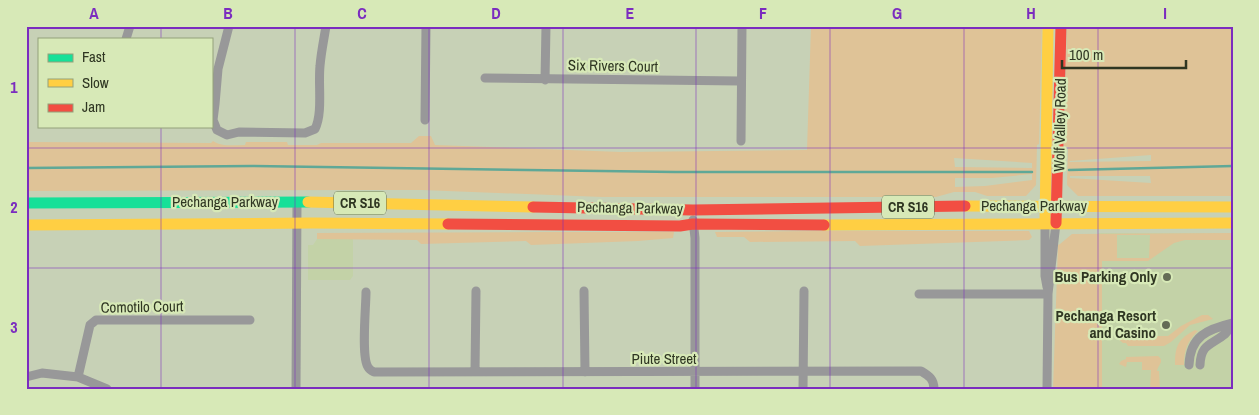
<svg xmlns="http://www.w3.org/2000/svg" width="1259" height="415" viewBox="0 0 1259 415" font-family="'Archivo Narrow',sans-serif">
  <rect width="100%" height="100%" fill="#c7d1b6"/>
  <!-- built -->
  <path fill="#c3d2a7" d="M1098,233H1233V389H1099Z
    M317,239H353V276L350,280H308V245H313Z"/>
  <!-- green -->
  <path fill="#dfc397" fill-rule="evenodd" d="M811,26H1042L1039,144L1037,145L1036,185L1026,196H987L975,192H954L936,197H602L422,190H365L26,191V142L211,143L213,141C222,147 234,145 245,145L246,142H287L288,145H317L321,143H411L419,136H431L435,145L621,152L807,150ZM954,158L1032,163V168L955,167ZM1032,174V180L985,186L955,187V178H992Z
    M1067,26H1233V196H1078L1067,185L1068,147L1064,146ZM1151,155V161L1069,162L1070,161ZM1070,176H1150L1151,183L1070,178Z
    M821,231H1029L1032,237L1029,240L860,246L855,241L750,242L744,237H717L715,232Z
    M543,232H674L673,238L638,241L531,245L526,241L421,244L417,240L317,239V233Z
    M1233,233V240H1185L1174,243L1148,261H1102V389H1053L1058,245L1060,244L1072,234ZM1117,235H1150L1149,258H1117Z
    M1202,315H1208L1213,319L1190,325L1171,342L1164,346H1128L1126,343H1123L1118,339L1133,329L1139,336H1168L1181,326Z
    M1195,330L1198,331C1187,341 1184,351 1184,365H1175C1175,346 1178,339 1195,330Z
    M1158,356C1165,361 1158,365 1157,371H1159L1160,389H1150L1151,370H1142V362H1127L1126,367L1119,364L1121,361L1126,359V357Z"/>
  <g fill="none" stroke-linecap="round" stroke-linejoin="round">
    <!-- stream -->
    <path stroke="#5fa897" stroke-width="2.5" d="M26,168L252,166L675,172H1032
      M1069,170L1233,166"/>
    <!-- street -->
    <path stroke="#989899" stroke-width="9" d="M229,26L218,69L215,104L213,120L217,130L227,135L239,132L305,133L315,129C323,113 318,85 320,66C321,53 324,39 326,26
      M126,39L130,26
      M485,78L740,81
      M545,80L546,26
      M425,120L426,26
      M741,141L742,26
      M693,220L695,238V389
      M1045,224V276L1047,287
      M584,291L585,372
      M366,292C366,307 361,357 368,367C369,369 372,371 374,372L921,371C929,376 934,379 934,389
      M919,294H1048
      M1189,365C1190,336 1208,329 1233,323
      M1200,365C1201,343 1212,345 1225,334C1228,331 1230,326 1233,323
      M475,372L476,291
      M26,377L42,373L78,377L107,389
      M78,377L90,325L96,320H250
      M296,389L297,202
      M803,389L804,291
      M1047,389L1048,294L1056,223"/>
    <!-- fast -->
    <path stroke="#16e098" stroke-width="11" d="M26,203L308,202"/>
    <!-- slow -->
    <path stroke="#ffcf43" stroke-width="11" d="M308,202L533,207
      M965,206L1233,207
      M1045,224L1048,26
      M26,225L312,223L448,224
      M824,225L1233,223"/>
    <!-- jam -->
    <path stroke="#f24e42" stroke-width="11" d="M533,207L693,210L965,206
      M1056,223L1061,26
      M448,224L680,226L693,224L824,225"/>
  </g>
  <!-- grid -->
  <path fill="none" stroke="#7b2cbf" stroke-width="1" stroke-opacity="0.55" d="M161,26V39M295,26V389M429,26V389M563,26V389M696,26V389M830,26V389M964,26V389M1098,26V389M161,126V389M26,148H1233M26,268H1233"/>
  <!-- markers -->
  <g fill="#646c56" stroke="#d7e9b7" stroke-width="2">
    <circle cx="1167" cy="277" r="5"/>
    <circle cx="1166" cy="325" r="5"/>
  </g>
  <g text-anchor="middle" stroke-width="4.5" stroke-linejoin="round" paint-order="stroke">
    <!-- shield labels -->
    <g fill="#d7e9b7" stroke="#616c4f" stroke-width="1">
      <rect x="334" y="191.5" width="52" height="23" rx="4"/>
      <rect x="882" y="195.5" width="52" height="23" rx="4"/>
    </g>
    <g font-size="14" font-weight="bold" fill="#2f3622">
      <text x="360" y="208">CR S16</text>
      <text x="908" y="212">CR S16</text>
    </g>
    <!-- street labels -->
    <g font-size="15" fill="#2f3622" stroke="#d7e9b7">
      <text transform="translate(613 66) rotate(1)" y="5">Six Rivers Court</text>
      <text transform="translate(1060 125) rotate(-89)" y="5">Wolf Valley Road</text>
      <text x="225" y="207">Pechanga Parkway</text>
      <text x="1034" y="211">Pechanga Parkway</text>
      <text transform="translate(630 208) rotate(1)" y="5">Pechanga Parkway</text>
      <text transform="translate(142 307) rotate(-1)" y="5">Comotilo Court</text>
      <text x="664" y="364">Piute Street</text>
    </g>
    <!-- poi labels -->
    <g font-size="15" font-weight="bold" fill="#2f3622" stroke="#d7e9b7" text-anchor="end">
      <text x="1157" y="282">Bus Parking Only</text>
      <text x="1156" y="321">Pechanga Resort<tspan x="1156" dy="17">and Casino</tspan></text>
    </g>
  </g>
  <!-- border -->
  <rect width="1259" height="415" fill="none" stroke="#d7e9b7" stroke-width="55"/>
  <!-- legend -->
  <rect x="38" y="38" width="175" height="90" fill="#d7e9b7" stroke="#94a17b"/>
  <rect x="48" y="54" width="25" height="8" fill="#16e098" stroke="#94a17b"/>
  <text x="82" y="62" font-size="15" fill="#2f3622">Fast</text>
  <rect x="48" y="79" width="25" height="8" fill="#ffcf43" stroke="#94a17b"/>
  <text x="82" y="88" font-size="15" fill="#2f3622">Slow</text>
  <rect x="48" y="104" width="25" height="8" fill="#f24e42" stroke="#94a17b"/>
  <text x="82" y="112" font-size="15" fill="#2f3622">Jam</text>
  <!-- scale -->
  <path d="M1062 60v8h124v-8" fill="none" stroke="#2f3622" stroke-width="2.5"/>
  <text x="1069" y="60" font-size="15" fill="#2f3622" stroke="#d7e9b7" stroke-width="4" paint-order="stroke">100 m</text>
  <rect x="28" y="28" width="1204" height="360" fill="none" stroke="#7b2cbf" stroke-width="2"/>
  <g font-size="16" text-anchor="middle" font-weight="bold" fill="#7b2cbf">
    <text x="94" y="19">A</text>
    <text x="228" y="19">B</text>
    <text x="362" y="19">C</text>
    <text x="496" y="19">D</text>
    <text x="630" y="19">E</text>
    <text x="763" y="19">F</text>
    <text x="897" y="19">G</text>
    <text x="1031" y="19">H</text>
    <text x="1165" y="19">I</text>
    <text x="14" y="93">1</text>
    <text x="14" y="213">2</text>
    <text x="14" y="333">3</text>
  </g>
</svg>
